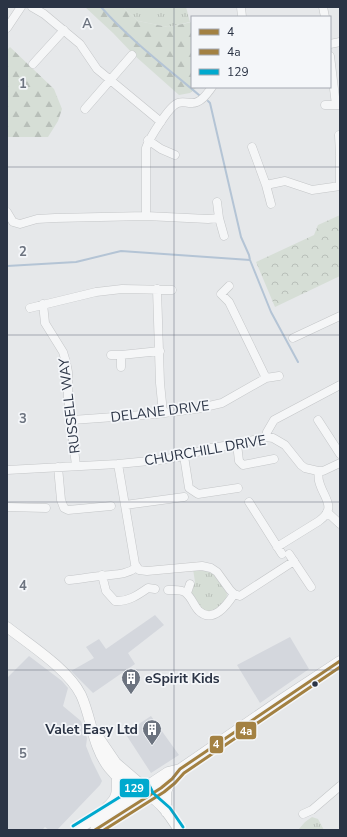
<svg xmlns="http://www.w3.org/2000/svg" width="347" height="837" viewBox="0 0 347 837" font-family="'Nunito Sans',sans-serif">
  <defs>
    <pattern id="grass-tufts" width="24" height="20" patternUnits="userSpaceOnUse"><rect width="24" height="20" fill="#d6ded6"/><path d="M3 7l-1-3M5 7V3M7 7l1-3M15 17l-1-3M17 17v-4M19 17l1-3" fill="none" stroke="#b8bfb9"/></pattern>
    <pattern id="forest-firs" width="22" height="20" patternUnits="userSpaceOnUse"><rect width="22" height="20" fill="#d6ded6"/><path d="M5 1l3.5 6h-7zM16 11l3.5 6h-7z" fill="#b8bfb9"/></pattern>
    <pattern id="park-crowns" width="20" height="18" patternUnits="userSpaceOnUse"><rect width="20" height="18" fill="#d6ded6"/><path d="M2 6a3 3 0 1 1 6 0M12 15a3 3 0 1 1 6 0" fill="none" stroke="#b8bfb9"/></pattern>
  </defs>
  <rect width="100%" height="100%" fill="#e6e8ea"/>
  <!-- built -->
  <path fill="#d4d7dd" d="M155,615L164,625L128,653L135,664L93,693L71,671L94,658L86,647L99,639L106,649Z
    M290,637L309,669L260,703L237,665Z
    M29,656L62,681L68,688L63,706L81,721L87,738L86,746L92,761L102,781L100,785L57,830H49L45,827L42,830H7V678Z
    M151,716L179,755L151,773L125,733Z"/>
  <!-- grass -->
  <path fill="url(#grass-tufts)" d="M123,7H186L190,22L168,27L138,21Z
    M193,569C215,571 217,575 227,594L226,602L210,613L203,610L192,596V588L195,582Z
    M312,817L318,819L324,830H298L305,822Z"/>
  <!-- forest -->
  <path fill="url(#forest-firs)" d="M85,7H123L138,21L168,27L192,22V87H197L190,93L179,95L134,55L113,33Z
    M10,47L54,89L62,109L58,121L48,137H7V50Z"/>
  <!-- park -->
  <path fill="url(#park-crowns)" d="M340,215V276L275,307L256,262L314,235L318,225Z"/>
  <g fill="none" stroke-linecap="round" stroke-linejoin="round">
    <!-- stream -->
    <path stroke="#b4c4d5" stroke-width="2" d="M101,7C129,39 166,67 199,95
      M208,101L210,103L241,237L249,255L250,260L271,312L298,362
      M7,266L76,262L121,251L250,260"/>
    <defs>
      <path id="minor" d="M32,7L44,14L80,44L97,69L161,122
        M241,7L242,17
        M323,7L325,17
        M7,28L21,7
        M330,44L340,42
        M330,56L336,105
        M33,64L64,30
        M325,105H340
        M85,109L132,55
        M339,135L340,155
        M148,140L161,149L175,155
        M252,147L266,185L271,204
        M266,185L285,181L312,190L340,186
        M340,186V156
        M217,202L219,218L224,236
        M7,212L13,222L20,224L37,219L55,218L146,216L208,219L219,218
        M146,216V148C149,139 169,106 178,103C183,101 186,103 191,103C200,104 207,94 212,87
        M229,286L221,294L229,302L266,378
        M157,289L160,383L163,413
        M43,304L45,323L63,352L66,362L68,372V397L76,466
        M30,308L96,292L122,289L172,290
        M293,338L340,316
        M111,355H121L160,351
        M121,355V367
        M72,420L156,414L196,409L222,403L266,378L279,376
        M318,420L340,454
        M266,437L267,432L274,420L340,385
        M237,444L239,461L243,465L274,459
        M184,456L189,488L198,494L238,488
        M118,464L135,564L139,570L147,571L202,566L211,568L217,572L230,590L234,594L240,596L294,561
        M58,467L61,500L64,508L68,510L111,506
        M7,470L118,464L159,460L184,456L211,448L237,444L266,437L273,438L285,445L301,465L305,468L318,471H323L340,463
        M249,502L282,554
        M125,505L184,497
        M7,507L46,508
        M327,512L340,524
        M277,547L319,521C338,507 323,498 319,481C318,478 319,474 318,471
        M289,554L311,587
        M102,575L106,591L115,601C128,602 138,595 148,588L155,589
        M69,580C80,579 90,577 101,576C114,574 125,576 137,567
        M168,590C173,590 182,589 186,593C192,598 194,606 199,611C213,624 227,605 234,594
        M187,593L190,584
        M303,814L312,810L340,786"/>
      <path id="major" d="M7,627C30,645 68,669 81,695C92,719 92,746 109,768C116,777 128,786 138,791C141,793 146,794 149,796C162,803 171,818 179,830
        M99,738L116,763L144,787L147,791
        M107,807C120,796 116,790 117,775
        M166,812V792L171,780
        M76,830L118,805L168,772L180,769
        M95,830C109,821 123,812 137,803C152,794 171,784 180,769L282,699L340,661"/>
    </defs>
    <!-- minor casing -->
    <use href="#minor" stroke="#c4c6c8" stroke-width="9"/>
    <!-- major casing -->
    <use href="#major" stroke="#c2c5c8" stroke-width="11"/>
    <!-- minor -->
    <use href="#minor" stroke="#f5f6f7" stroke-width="8"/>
    <!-- major -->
    <use href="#major" stroke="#f8f8f8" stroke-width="10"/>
    <defs>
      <path id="bus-1" d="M95,830L161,788L172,779L180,769L340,661"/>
      <path id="bus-2" d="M104,830L164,792L175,783L184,773L340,667"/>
      <path id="bus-3" d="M73,826L144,782L148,783L153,793L170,808L183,827"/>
    </defs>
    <!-- bus-1 casing -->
    <use href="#bus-1" stroke="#f4f6f9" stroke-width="6"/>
    <!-- bus-2 casing -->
    <use href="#bus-2" stroke="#f4f6f9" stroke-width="6"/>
    <!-- bus-3 casing -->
    <use href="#bus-3" stroke="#f4f6f9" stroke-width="6"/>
    <!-- bus-1 -->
    <use href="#bus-1" stroke="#a38142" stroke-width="3"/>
    <!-- bus-2 -->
    <use href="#bus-2" stroke="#a38142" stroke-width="3"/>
    <!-- bus-3 -->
    <use href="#bus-3" stroke="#00a9ce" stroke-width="3"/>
  </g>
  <!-- grid -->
  <path fill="none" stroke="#6c737f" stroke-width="1" stroke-opacity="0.55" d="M174,7V830M7,167H340M7,335H340M7,502H340M7,670H340"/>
  <!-- icons -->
  <defs>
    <symbol id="building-pin" viewBox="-11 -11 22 30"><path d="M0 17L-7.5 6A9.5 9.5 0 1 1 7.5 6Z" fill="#6c737f" stroke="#f4f6f9"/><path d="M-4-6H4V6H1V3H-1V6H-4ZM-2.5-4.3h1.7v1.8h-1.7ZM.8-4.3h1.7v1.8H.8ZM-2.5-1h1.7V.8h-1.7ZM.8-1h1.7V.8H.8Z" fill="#fff"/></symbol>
  </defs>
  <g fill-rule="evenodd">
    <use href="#building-pin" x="120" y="667" width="22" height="30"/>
    <use href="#building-pin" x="141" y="718" width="22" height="30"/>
  </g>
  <!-- markers -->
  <circle fill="#2b3445" stroke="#f4f6f9" stroke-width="1.5" cx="315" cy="684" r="3.5"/>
  <g text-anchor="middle" stroke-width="3.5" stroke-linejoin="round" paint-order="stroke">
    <!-- street labels -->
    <g font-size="14" fill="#2b3445" stroke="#f4f6f9">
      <text transform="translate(69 406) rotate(-97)" y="5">RUSSELL WAY</text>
      <text transform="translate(160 411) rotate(-7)" y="5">DELANE DRIVE</text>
      <text transform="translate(205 450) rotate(-10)" y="5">CHURCHILL DRIVE</text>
    </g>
    <!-- poi labels -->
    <g font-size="14" font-weight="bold" fill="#2b3445" stroke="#f4f6f9" text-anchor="start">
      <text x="145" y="683">eSpirit Kids</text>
      <text x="138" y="734" text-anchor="end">Valet Easy Ltd</text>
    </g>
  </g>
  <g font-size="13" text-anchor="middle" font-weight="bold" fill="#6c737f" stroke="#f4f6f9" stroke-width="3.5" stroke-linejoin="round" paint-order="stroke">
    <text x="87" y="28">A</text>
    <text x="23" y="88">1</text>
    <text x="23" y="256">2</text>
    <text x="23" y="423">3</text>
    <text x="23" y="590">4</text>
    <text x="23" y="758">5</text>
  </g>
  <g stroke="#f4f6f9" stroke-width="1.5">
    <rect x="235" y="721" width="22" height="19" rx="4" fill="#a38142"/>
    <rect x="209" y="735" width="15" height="19" rx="4" fill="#a38142"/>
    <rect x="119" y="778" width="31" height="20" rx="4" fill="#00a9ce"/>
  </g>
  <g font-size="11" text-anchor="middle" font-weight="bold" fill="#fff">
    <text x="246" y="735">4a</text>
    <text x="216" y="748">4</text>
    <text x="134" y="792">129</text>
  </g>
  <!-- border -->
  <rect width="347" height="837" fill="none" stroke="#2b3445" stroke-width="16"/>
  <!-- legend -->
  <rect x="191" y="16" width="140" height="72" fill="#f4f6f9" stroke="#a4a8b1"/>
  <rect x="199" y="29" width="20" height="6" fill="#a38142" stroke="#a4a8b1"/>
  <text x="227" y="36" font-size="12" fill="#2b3445">4</text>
  <rect x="199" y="49" width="20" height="6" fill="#a38142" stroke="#a4a8b1"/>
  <text x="227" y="56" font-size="12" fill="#2b3445">4a</text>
  <rect x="199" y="69" width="20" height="6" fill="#00a9ce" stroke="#a4a8b1"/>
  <text x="227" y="76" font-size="12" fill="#2b3445">129</text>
</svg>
